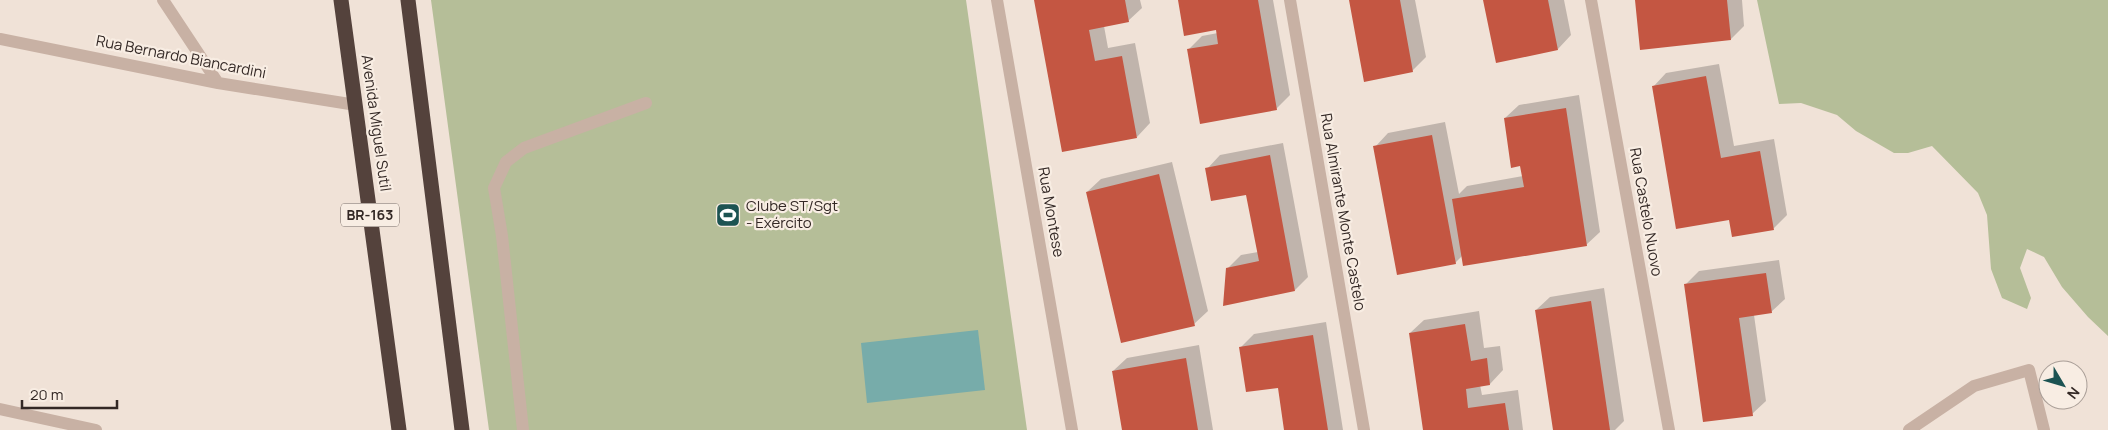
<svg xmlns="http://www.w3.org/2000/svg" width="2108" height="430" viewBox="0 0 2108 430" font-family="Manrope,sans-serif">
  <rect width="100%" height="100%" fill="#f0e2d7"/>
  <!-- green -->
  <path fill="#b5be98" d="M431,0H966L1027,430H489Z
    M1757,0H2108V336L2088,317L2062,287L2044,257L2027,249L2020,268L2031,298L2027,309L2002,298L1991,269L1987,215L1978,193L1932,146L1908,153H1894L1856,131L1837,115L1801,103L1779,104Z"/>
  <!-- water -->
  <path fill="#77acaa" d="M978,330L985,390L867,403L861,343Z"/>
  <!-- shadow -->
  <path fill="#0003" d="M1036,0H1140L1142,8L1128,21L1104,26L1108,48L1135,43L1150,123L1137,137Z
    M1179,0H1273L1290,95L1276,109L1188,50L1202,36L1218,33L1217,29Z
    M1350,0H1415L1426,57L1412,71Z
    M1485,0H1564L1571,35L1558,49Z
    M1636,0H1742L1744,26L1731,39Z
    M1719,64L1734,146L1774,139L1787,215L1774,228L1730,218L1653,87L1666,73Z
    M1579,95L1600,232L1586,245L1462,256L1455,263L1375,147L1388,133L1445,122L1459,194L1467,186L1523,176L1521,165L1505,118L1519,105Z
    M1283,143L1308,277L1295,290L1227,269L1241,255L1258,252L1247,193L1207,169L1220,155Z
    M1172,162L1208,311L1194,324L1087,192L1101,179Z
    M1779,260L1785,299L1771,312L1754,315L1766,401L1752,414L1686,284L1699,271Z
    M1604,288L1624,421L1615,430H1555L1536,310L1550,297Z
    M1479,311L1484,348L1500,346L1503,370L1490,384L1480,385L1482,395L1518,390L1523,430H1424L1410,333L1424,320Z
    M1326,322L1343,430H1286L1279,386L1241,347L1254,334Z
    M1199,345L1213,430H1123L1113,371L1127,358Z"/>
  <!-- building -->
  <path fill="#c45642" d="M1034,0H1125L1129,22L1089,30L1095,61L1122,56L1137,138L1062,152Z
    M1178,0H1258L1277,110L1200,124L1187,49L1218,44L1216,30L1184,36Z
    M1349,0H1400L1413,72L1364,82Z
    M1483,0H1548L1558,50L1496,63Z
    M1635,0H1727L1731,40L1640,50Z
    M1706,76L1721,158L1760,151L1774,230L1732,237L1729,220L1676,229L1652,86Z
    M1566,108L1587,246L1463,266L1452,199L1524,187L1520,166L1511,168L1504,118Z
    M1432,135L1456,264L1397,275L1373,146Z
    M1270,155L1295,291L1223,306L1226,268L1259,261L1246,195L1211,201L1205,168Z
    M1159,174L1195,326L1121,343L1086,192Z
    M1766,273L1772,313L1739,318L1753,416L1703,422L1684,284Z
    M1591,301L1610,430H1553L1535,310Z
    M1465,324L1471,361L1487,358L1490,385L1466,389L1468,408L1505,403L1509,430H1423L1409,333Z
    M1313,335L1328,430H1284L1278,388L1246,392L1239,347Z
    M1186,358L1198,430H1122L1112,371Z"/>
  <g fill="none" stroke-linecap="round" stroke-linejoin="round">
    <!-- lane -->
    <path stroke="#c8b1a4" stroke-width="12" d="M523,430L502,236L494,188L506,162L524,148L646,103"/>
    <!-- street -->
    <path stroke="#c8b1a4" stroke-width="12" d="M163,0L218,83
      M997,0L1072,430
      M1290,0L1364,430
      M1591,0L1669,430
      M0,39L218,83L356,105
      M0,409L96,430
      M1909,430L1974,386L2029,370L2044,430"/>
    <!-- highway -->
    <path stroke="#54423c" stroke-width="15" d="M341,0L399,430
      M408,0L462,430"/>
  </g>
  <!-- icons -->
  <defs>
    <symbol id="stadium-square" viewBox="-11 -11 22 22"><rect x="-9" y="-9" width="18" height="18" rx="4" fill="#1c5352" stroke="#f8ede3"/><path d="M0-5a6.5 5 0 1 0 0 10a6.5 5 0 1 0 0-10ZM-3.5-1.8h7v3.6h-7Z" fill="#fff"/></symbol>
  </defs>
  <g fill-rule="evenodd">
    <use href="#stadium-square" x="714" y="201" width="28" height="28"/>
  </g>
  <g text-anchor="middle" stroke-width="4.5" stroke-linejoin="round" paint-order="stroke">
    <!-- shield labels -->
    <rect fill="#f8ede3" stroke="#6e635e" stroke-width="1" x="341" y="203.5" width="58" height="23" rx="4"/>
    <g font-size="14" font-weight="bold" fill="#332825">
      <text x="370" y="220">BR-163</text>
    </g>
    <!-- street labels -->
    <g font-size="15" fill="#332825" stroke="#f8ede3">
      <text transform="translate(181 57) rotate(11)" y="5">Rua Bernardo Biancardini</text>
      <text transform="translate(376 123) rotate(82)" y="5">Avenida Miguel Sutil</text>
      <text transform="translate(1051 212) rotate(80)" y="5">Rua Montese</text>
      <text transform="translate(1343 212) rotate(80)" y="5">Rua Almirante Monte Castelo</text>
      <text transform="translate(1646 212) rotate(80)" y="5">Rua Castelo Nuovo</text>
    </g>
    <!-- poi labels -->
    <g font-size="15" fill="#332825" stroke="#f8ede3" text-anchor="start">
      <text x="746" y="211">Clube ST/Sgt<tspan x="746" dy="17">- Exército</tspan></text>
    </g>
  </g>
  <!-- north arrow -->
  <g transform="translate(2063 385) rotate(128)"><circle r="24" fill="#f8ede3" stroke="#a99e97"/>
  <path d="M0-4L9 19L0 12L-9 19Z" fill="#1c5352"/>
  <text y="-8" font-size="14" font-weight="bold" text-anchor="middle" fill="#332825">N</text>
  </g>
  <!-- scale -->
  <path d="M22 400v8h95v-8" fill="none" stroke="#332825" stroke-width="2.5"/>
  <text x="30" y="400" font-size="15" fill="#332825" stroke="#f8ede3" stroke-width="4" paint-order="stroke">20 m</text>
</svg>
